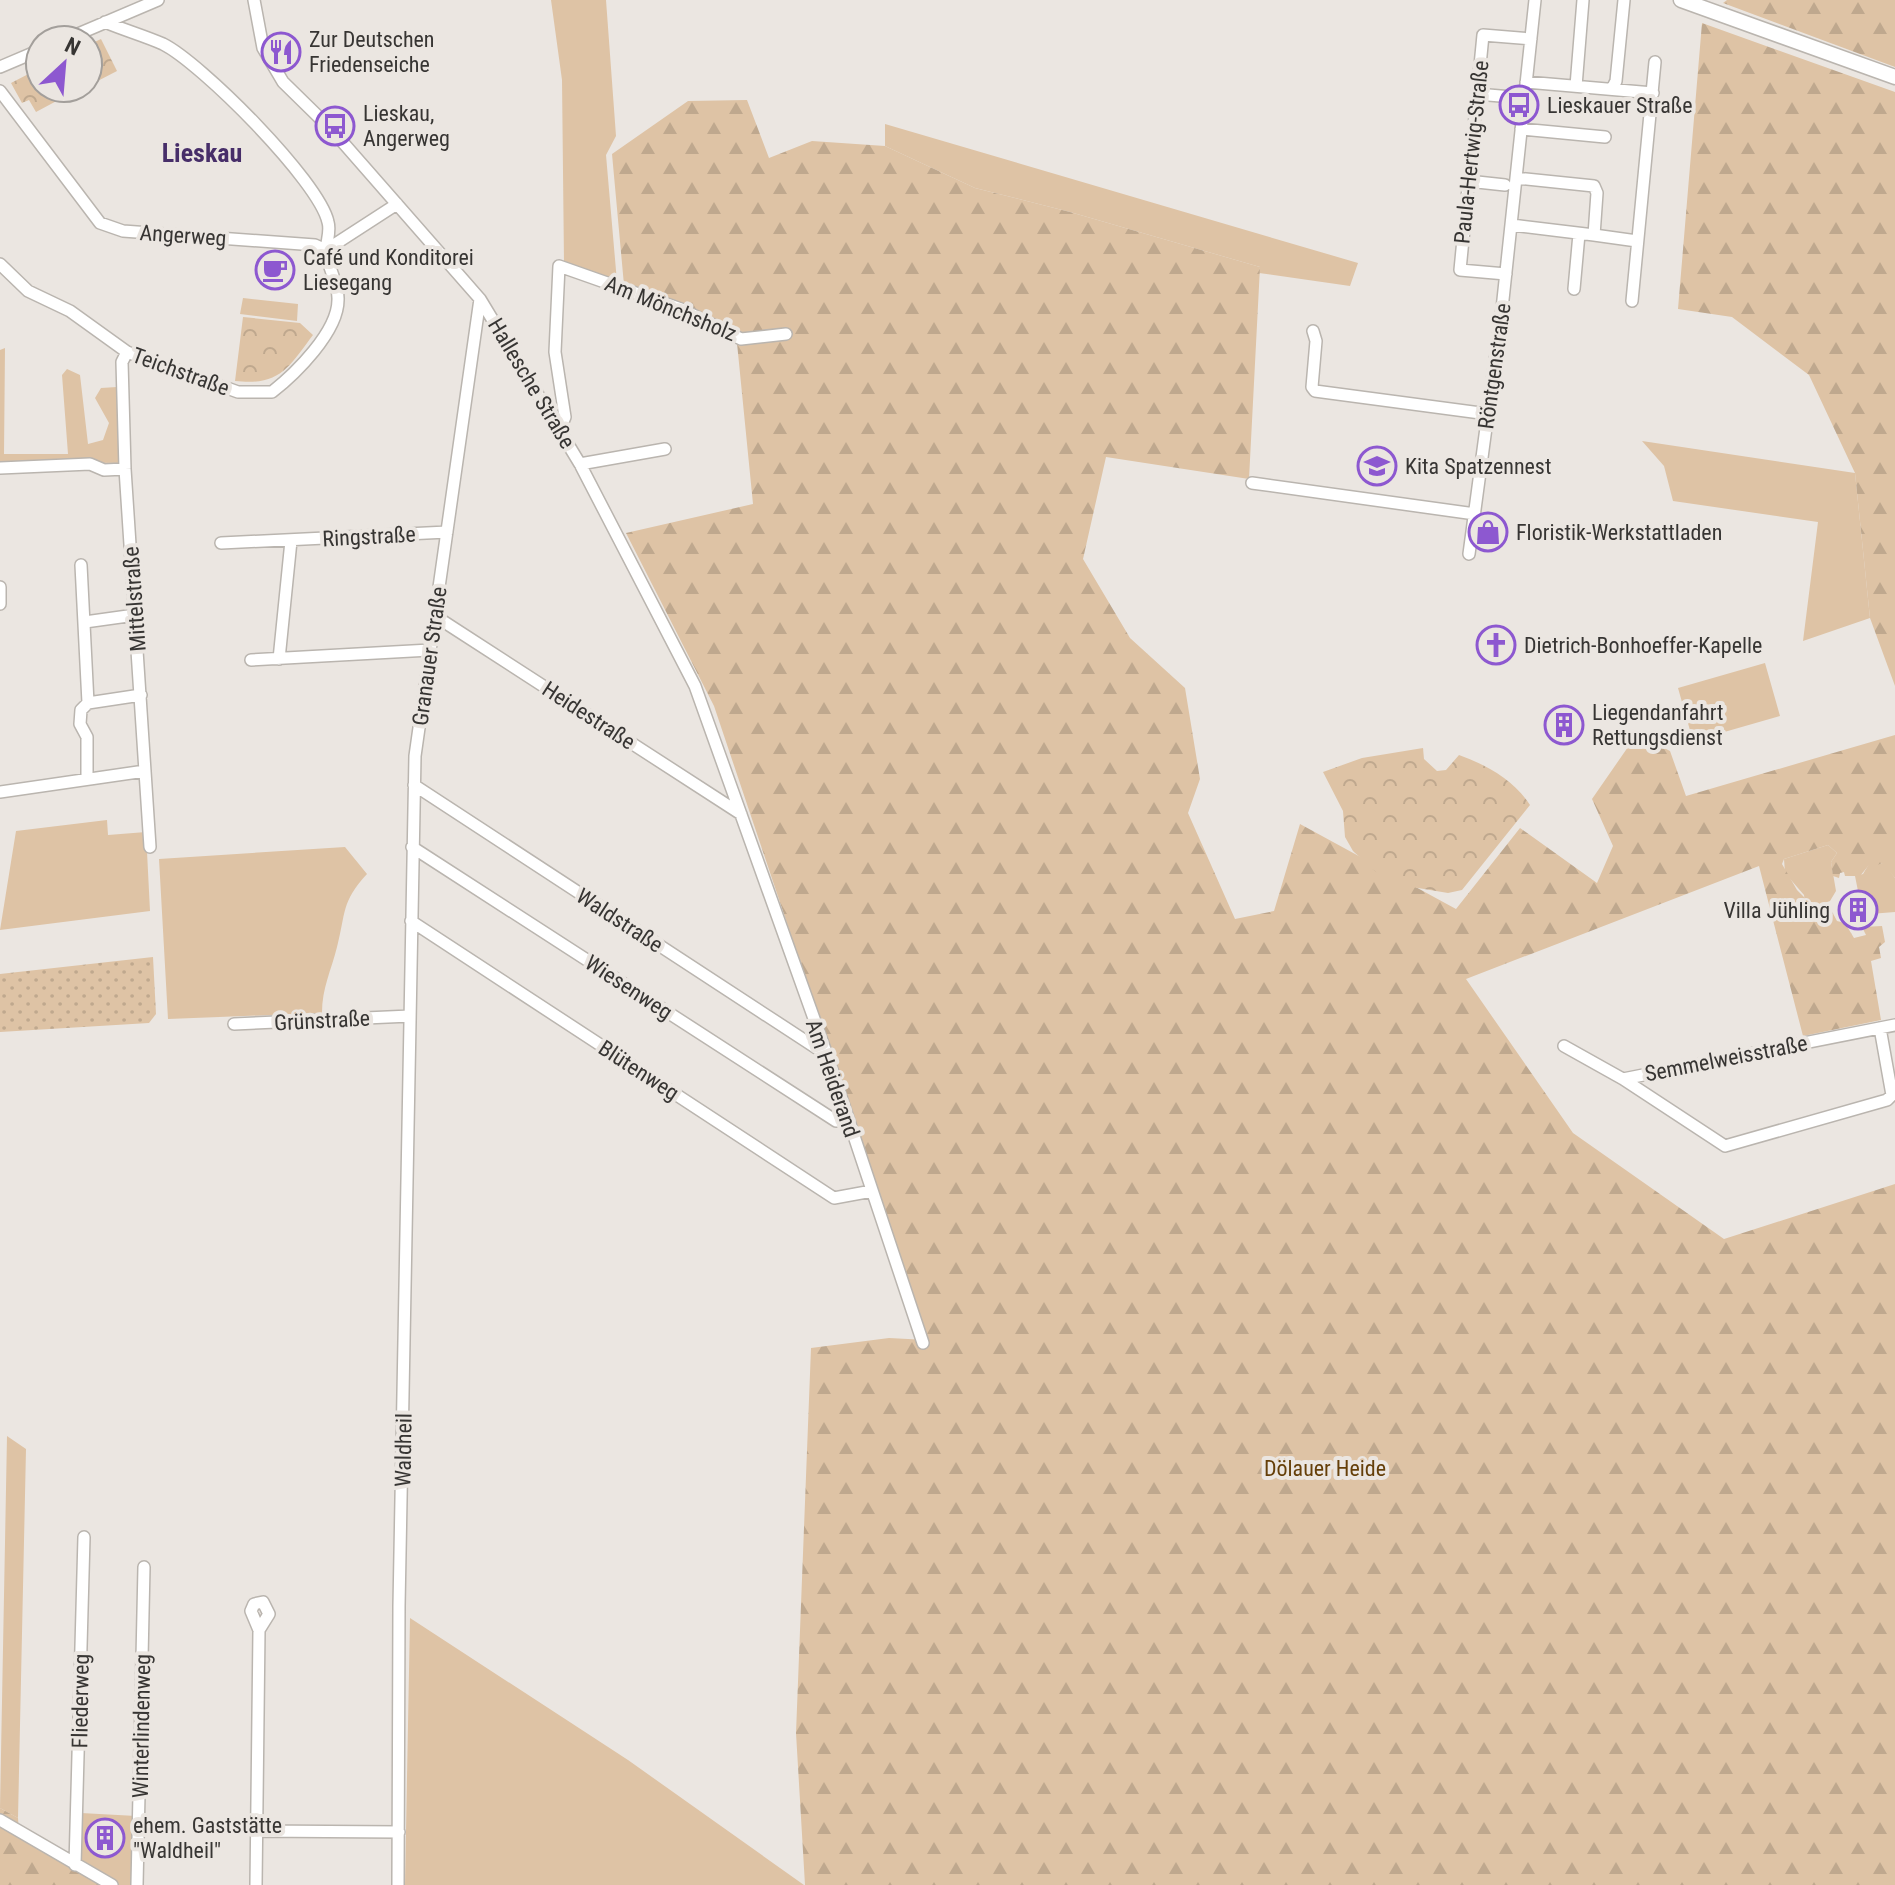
<svg xmlns="http://www.w3.org/2000/svg" width="1895" height="1885" viewBox="0 0 1895 1885" font-family="'Roboto Condensed',sans-serif">
  <defs>
    <pattern id="forest-firs" width="22" height="20" patternUnits="userSpaceOnUse" patternTransform="scale(2)"><rect width="22" height="20" fill="#dec3a5"/><path d="M5 1l3.5 6h-7zM16 11l3.5 6h-7z" fill="#bfa88e"/></pattern>
    <pattern id="park-crowns" width="20" height="18" patternUnits="userSpaceOnUse" patternTransform="scale(2)"><rect width="20" height="18" fill="#dec3a5"/><path d="M2 6a3 3 0 1 1 6 0M12 15a3 3 0 1 1 6 0" fill="none" stroke="#bfa88e"/></pattern>
    <pattern id="garden-dots" width="8" height="8" patternUnits="userSpaceOnUse" patternTransform="scale(2)"><rect width="8" height="8" fill="#dec3a5"/><path d="M2 2h.1M6 6h.1" fill="none" stroke="#bfa88e" stroke-width="1.8" stroke-linecap="round"/></pattern>
  </defs>
  <rect width="100%" height="100%" fill="#ebe6e1"/>
  <!-- grass -->
  <path fill="#dec3a5" d="M551,0H606L616,136L606,155L617,282L564,263L562,80Z
    M885,124L1358,263L1350,286L1259,273L1260,267L1070,212L975,188L885,146Z
    M243,298L298,304L297,321L240,314Z
    M5,348L4,454H68L62,375L67,369L80,375L88,444L103,440L109,423L95,398L101,388L117,387L122,463L0,462V350Z
    M1642,441L1855,473L1870,618L1803,641L1818,522L1673,501L1664,466Z
    M1765,663L1780,716L1693,741L1678,688Z
    M107,820L108,835L146,832L150,911L0,930L16,831Z
    M1828,845L1837,853L1831,862L1836,891L1830,901L1806,910L1804,895L1785,873L1784,859Z
    M345,847L367,874C341,902 346,913 337,947C331,971 322,988 322,1013L168,1019L159,859Z
    M1884,863L1895,878V912L1870,914L1865,895L1859,896L1855,876L1863,874L1869,864Z
    M7,1436L26,1449L18,1818L0,1808Z
    M410,1618L628,1760L804,1885H405Z
    M81,1813L136,1816L134,1885H116L80,1862Z"/>
  <!-- forest -->
  <path fill="url(#forest-firs)" d="M1727,0H1895V67L1723,3Z
    M1702,23L1895,92V686L1870,618L1855,473L1809,375L1732,317L1678,309Z
    M747,100L769,158L812,141L885,146L975,188L1070,212L1260,267L1249,479L1106,457L1083,559L1130,638L1185,688L1200,779L1188,813L1235,919L1274,911L1300,824L1456,909L1520,828L1597,883L1613,846L1592,799L1637,734L1670,751L1686,796L1895,735V878L1882,863L1873,867L1869,865L1860,876H1845L1844,872L1840,873L1839,878L1833,876L1831,862L1837,853L1828,845L1784,859L1782,864L1797,890L1807,900L1806,910L1827,902L1837,921L1845,923L1854,938L1866,935L1862,927L1882,926L1885,942L1879,947L1881,958L1871,961L1881,1020L1803,1036L1759,866L1466,979L1573,1133L1724,1239L1895,1184V1885H805L796,1733L811,1348L889,1338L927,1340L714,706L626,533L753,504L736,333L624,285L612,154L688,101Z
    M0,1808L18,1818L19,1833L102,1885H0Z"/>
  <!-- park -->
  <path fill="url(#park-crowns)" d="M101,39L117,71L88,86V45Z
    M40,68V88H59L64,97L36,112L29,100L22,103L11,83Z
    M243,317L300,323L313,335C288,368 280,386 235,381Z
    M1423,748L1424,759L1437,771L1446,770L1459,755C1487,765 1514,780 1530,805L1462,890L1448,893L1388,883L1353,851L1345,837L1343,811L1323,772L1362,758Z"/>
  <!-- garden -->
  <path fill="url(#garden-dots)" d="M153,957L156,1014L149,1023L0,1032V974Z"/>
  <g fill="none" stroke-linecap="round" stroke-linejoin="round">
    <defs>
      <path id="minor" d="M254,0L263,48L283,82L332,130L480,299L580,464L695,686L827,1055L923,1343
        M64,40L158,0
        M0,67L40,50
        M1526,82L1653,93
        M1576,86L1583,0
        M1612,89L1616,81L1624,0
        M0,91L100,223L123,231L315,245L326,250
        M1477,94L1512,97
        M1521,129L1605,137
        M1516,178L1594,186L1597,193L1594,235L1637,241
        M1468,181L1505,185
        M1512,225L1594,235
        M326,250L397,204
        M0,264L28,291L70,311L127,352L238,392H272C295,374 338,332 338,300C339,284 328,268 326,252C326,242 331,232 328,222C319,181 201,63 163,44C145,36 124,30 105,22
        M1506,274L1460,270L1483,35L1531,39
        M1574,289L1579,234
        M1632,301L1655,62
        M1313,331L1316,341L1312,387L1315,391L1488,414
        M127,352L122,362L125,469L150,847
        M560,429L565,417L555,352L559,266L681,309L741,339L786,334
        M580,464L665,449
        M0,468L90,464L104,470L125,469
        M1252,483L1475,514
        M221,543L447,532
        M1469,554L1502,309L1535,0
        M81,565L88,703
        M0,587V604
        M435,616L741,814
        M85,622L135,615
        M279,659L291,541
        M251,660L430,650
        M87,778V737L80,724L81,710L88,703L141,695
        M414,785L827,1055
        M0,792L145,771
        M412,847L836,1121L848,1120
        M411,921L834,1198L872,1191
        M234,1024L410,1016
        M1564,1046L1623,1079L1895,1025
        M1623,1079L1725,1146L1887,1100L1892,1095L1880,1028
        M263,1602L269,1614L259,1630L251,1611L254,1604Z
        M0,1820L112,1885
        M256,1831L399,1832
        M75,1865L84,1537
        M137,1885L144,1567
        M256,1885L259,1630
        M398,1885L399,1606L415,756L480,299"/>
      <path id="tertiary" d="M1681,0L1895,77"/>
    </defs>
    <!-- minor casing -->
    <use href="#minor" stroke="#bab5af" stroke-width="14"/>
    <!-- tertiary casing -->
    <use href="#tertiary" stroke="#bab5af" stroke-width="17"/>
    <!-- minor -->
    <use href="#minor" stroke="#fff" stroke-width="11"/>
    <!-- tertiary -->
    <use href="#tertiary" stroke="#fff" stroke-width="14"/>
  </g>
  <!-- icons -->
  <defs>
    <symbol id="restaurant-ring" viewBox="-11 -11 22 22"><circle r="9.5" fill="#ebe6e1" stroke="#8d58d0" stroke-width="1.5"/><path d="M-5-6h1v4h1v-4h1v4h1v-4h1v5L-1.5 .5V6h-2V.5L-5-1ZM5-6V6H3V1.5H1.5Q1.5-4 5-6Z" fill="#8d58d0"/></symbol>
    <symbol id="bus-ring" viewBox="-11 -11 22 22"><circle r="9.5" fill="#ebe6e1" stroke="#8d58d0" stroke-width="1.5"/><path d="M-5-6H5V4H4V6H2V4H-2V6H-4V4H-5ZM-3.5-4V0h7V-4ZM-3.5 1.2v1.5H-2V1.2ZM2 1.2v1.5H3.5V1.2Z" fill="#8d58d0"/></symbol>
    <symbol id="cafe-ring" viewBox="-11 -11 22 22"><circle r="9.5" fill="#ebe6e1" stroke="#8d58d0" stroke-width="1.5"/><path d="M-5.5-4.5H6V0H3Q3 3.5 0 3.5H-2.5Q-5.5 3.5-5.5 0ZM3-3.2v2h1.7v-2ZM-6 4.5H4V6H-6Z" fill="#8d58d0"/></symbol>
    <symbol id="school-ring" viewBox="-11 -11 22 22"><circle r="9.5" fill="#ebe6e1" stroke="#8d58d0" stroke-width="1.5"/><path d="M0-5L7-2L0 1L-7-2ZM-4 1L0 2.5L4 1V4Q0 6-4 4Z" fill="#8d58d0"/></symbol>
    <symbol id="shop-ring" viewBox="-11 -11 22 22"><circle r="9.5" fill="#ebe6e1" stroke="#8d58d0" stroke-width="1.5"/><path d="M-5-2.5h2.3a2.7 3.5 0 0 1 5.4 0H5L5.5 6h-11ZM-1.5-2.5h3a1.5 2.3 0 0 0-3 0Z" fill="#8d58d0"/></symbol>
    <symbol id="church-ring" viewBox="-11 -11 22 22"><circle r="9.5" fill="#ebe6e1" stroke="#8d58d0" stroke-width="1.5"/><path d="M-1.2-6h2.4v3.5h3.3v2.4h-3.3V6h-2.4V-.1h-3.3v-2.4h3.3Z" fill="#8d58d0"/></symbol>
    <symbol id="building-ring" viewBox="-11 -11 22 22"><circle r="9.5" fill="#ebe6e1" stroke="#8d58d0" stroke-width="1.5"/><path d="M-4-6H4V6H1V3H-1V6H-4ZM-2.5-4.3h1.7v1.8h-1.7ZM.8-4.3h1.7v1.8H.8ZM-2.5-1h1.7V.8h-1.7ZM.8-1h1.7V.8H.8Z" fill="#8d58d0"/></symbol>
  </defs>
  <g fill-rule="evenodd">
    <use href="#restaurant-ring" x="259" y="30" width="44" height="44"/>
    <use href="#bus-ring" x="1497" y="83" width="44" height="44"/>
    <use href="#bus-ring" x="313" y="104" width="44" height="44"/>
    <use href="#cafe-ring" x="253" y="248" width="44" height="44"/>
    <use href="#school-ring" x="1355" y="444" width="44" height="44"/>
    <use href="#shop-ring" x="1466" y="510" width="44" height="44"/>
    <use href="#church-ring" x="1474" y="623" width="44" height="44"/>
    <use href="#building-ring" x="1542" y="703" width="44" height="44"/>
    <use href="#building-ring" x="1836" y="888" width="44" height="44"/>
    <use href="#building-ring" x="83" y="1816" width="44" height="44"/>
  </g>
  <g text-anchor="middle" stroke-width="8" stroke-linejoin="round" paint-order="stroke">
    <!-- poi labels -->
    <g font-size="22" fill="#373533" stroke="#ebe6e1" text-anchor="start">
      <text x="309" y="47">Zur Deutschen<tspan x="309" dy="25">Friedenseiche</tspan></text>
      <text x="1547" y="113">Lieskauer Straße</text>
      <text x="363" y="121">Lieskau,<tspan x="363" dy="25">Angerweg</tspan></text>
      <text x="303" y="265">Café und Konditorei<tspan x="303" dy="25">Liesegang</tspan></text>
      <text x="1405" y="474">Kita Spatzennest</text>
      <text x="1516" y="540">Floristik-Werkstattladen</text>
      <text x="1524" y="653">Dietrich-Bonhoeffer-Kapelle</text>
      <text x="1592" y="720">Liegendanfahrt<tspan x="1592" dy="25">Rettungsdienst</tspan></text>
      <text x="1830" y="918" text-anchor="end">Villa Jühling</text>
      <text x="133" y="1833">ehem. Gaststätte<tspan x="133" dy="25">"Waldheil"</tspan></text>
    </g>
    <!-- street labels -->
    <g font-size="22" fill="#373533" stroke="#ebe6e1">
      <text transform="translate(1471 152) rotate(-84)" y="8">Paula-Hertwig-Straße</text>
      <text transform="translate(183 235) rotate(4)" y="8">Angerweg</text>
      <text transform="translate(671 308) rotate(22)" y="8">Am Mönchsholz</text>
      <text transform="translate(1494 366) rotate(-82)" y="8">Röntgenstraße</text>
      <text transform="translate(181 371) rotate(20)" y="8">Teichstraße</text>
      <text transform="translate(532 383) rotate(59)" y="8">Hallesche Straße</text>
      <text transform="translate(369 536) rotate(-3)" y="8">Ringstraße</text>
      <text transform="translate(134 599) rotate(-94)" y="8">Mittelstraße</text>
      <text transform="translate(429 656) rotate(-82)" y="8">Granauer Straße</text>
      <text transform="translate(589 715) rotate(33)" y="8">Heidestraße</text>
      <text transform="translate(620 920) rotate(33)" y="8">Waldstraße</text>
      <text transform="translate(629 987) rotate(33)" y="8">Wiesenweg</text>
      <text transform="translate(322 1020) rotate(-3)" y="8">Grünstraße</text>
      <text transform="translate(1726 1058) rotate(-11)" y="8">Semmelweisstraße</text>
      <text transform="translate(639 1070) rotate(33)" y="8">Blütenweg</text>
      <text transform="translate(833 1078) rotate(71)" y="8">Am Heiderand</text>
      <text transform="translate(403 1450) rotate(-89)" y="8">Waldheil</text>
      <text transform="translate(80 1701) rotate(-89)" y="8">Fliederweg</text>
      <text transform="translate(141 1726) rotate(-89)" y="8">Winterlindenweg</text>
    </g>
    <!-- park labels -->
    <g font-size="22" fill="#653f09" stroke="#ebe6e1">
      <text x="1325" y="1476">Dölauer Heide</text>
    </g>
    <!-- quarter labels -->
    <g font-size="26" font-weight="bold" fill="#472e69" stroke="#ebe6e1">
      <text x="202" y="162">Lieskau</text>
    </g>
  </g>
  <!-- north arrow -->
  <g transform="translate(64 64) rotate(26)"><circle r="38" fill="#ebe6e1" stroke="#a39f9b" stroke-width="2"/>
  <path d="M0-6L14 30L0 20L-14 30Z" fill="#8d58d0"/>
  <text y="-12" font-size="22" font-weight="bold" text-anchor="middle" fill="#373533">N</text>
  </g>
</svg>
